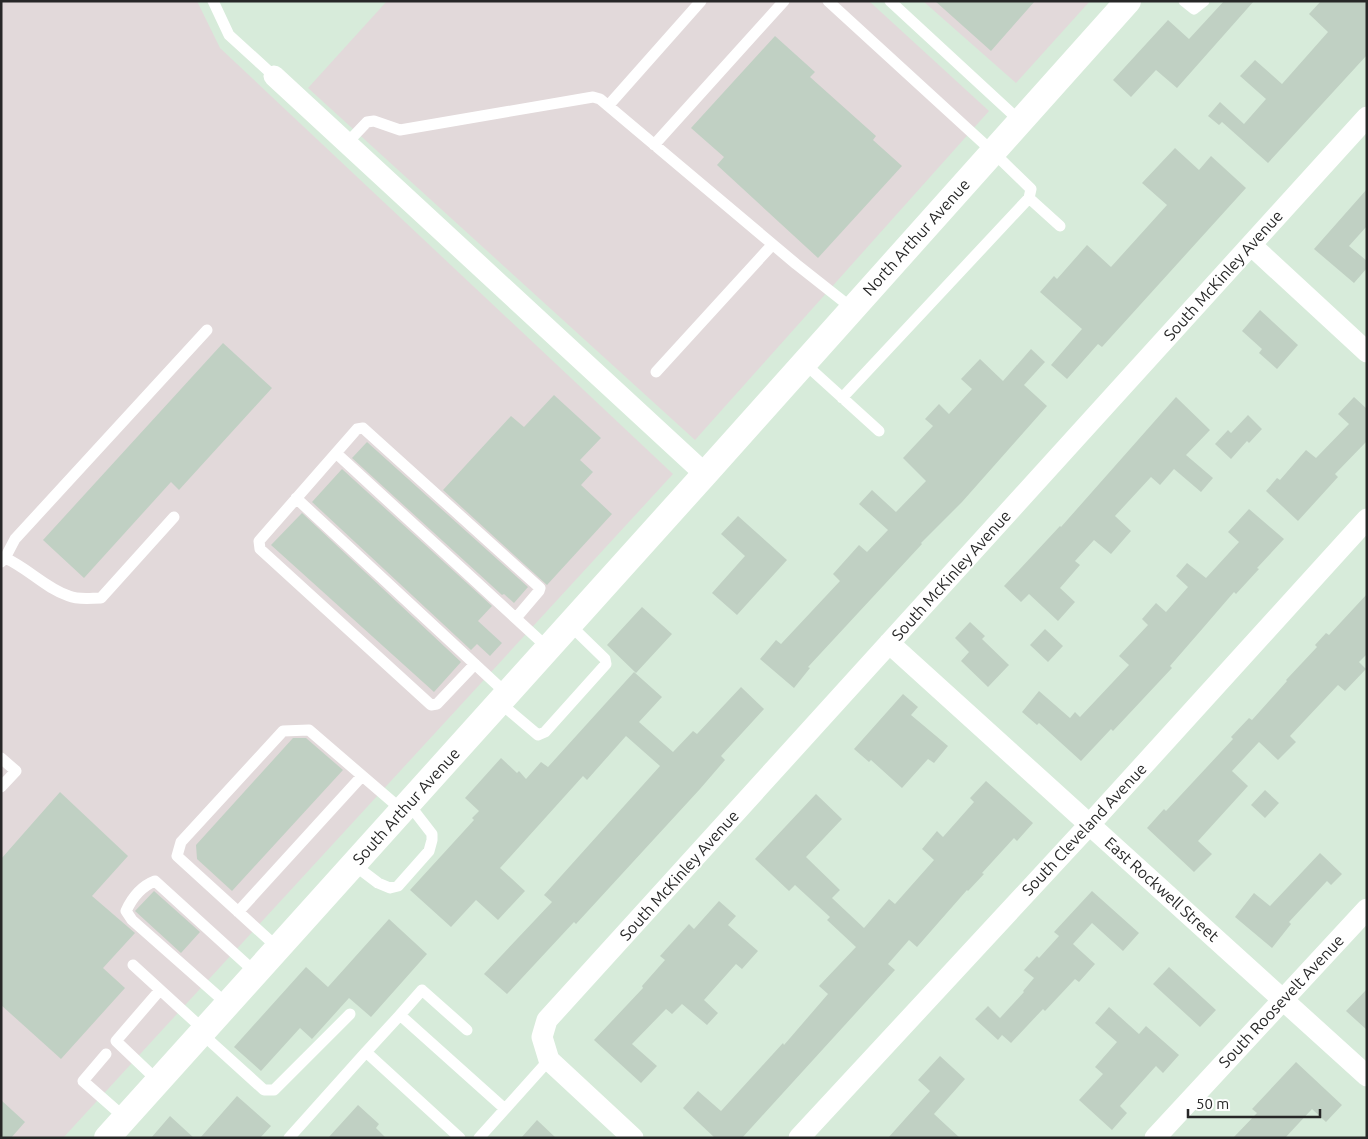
<svg xmlns="http://www.w3.org/2000/svg" width="1368" height="1139" viewBox="0 0 1368 1139" font-family="Ubuntu,sans-serif">
  <rect width="100%" height="100%" fill="#d7ebda"/>
  <!-- industrial -->
  <path fill="#e2d9da" d="M1,1H197L220,48L673,474L63,1138H1Z
    M387,1H869L989,111L695,440L308,88Z
    M923,1H1090L1016,83Z"/>
  <!-- building -->
  <path fill="#c0d0c3" d="M935,1H1035L991,51Z
    M1224,1H1254L1177,88L1156,70L1131,97L1113,80L1168,20L1189,39Z
    M1321,1H1367V55L1268,163L1222,122L1219,125L1208,116L1220,102L1244,124L1266,99L1240,76L1255,60L1282,84L1328,32L1309,14Z
    M775,36L815,72L810,77L876,136L873,140L902,166L818,258L717,165L724,157L691,128Z
    M1175,148L1199,170L1211,156L1246,188L1102,347L1098,344L1067,379L1051,365L1082,329L1040,292L1054,276L1057,279L1087,245L1111,267L1167,205L1142,183Z
    M1367,189V226L1349,246L1367,261V268L1354,283L1314,249Z
    M1260,310L1298,345L1277,369L1259,353L1262,349L1242,331Z
    M223,343L272,388L179,490L171,482L84,578L43,540Z
    M1031,349L1045,362L1024,385L1047,406L962,502L921,543L922,544L808,667L810,668L794,688L760,659L776,640L781,644L840,581L833,574L859,545L867,552L888,530L859,504L872,490L896,512L926,481L903,458L933,426L925,419L939,404L949,414L972,389L961,379L980,359L1003,381Z
    M554,395L601,438L580,460L593,472L581,485L612,514L547,585L443,490L511,416L524,427Z
    M1176,397L1210,430L1186,455L1213,478L1201,492L1174,469L1160,485L1151,477L1115,516L1131,531L1111,554L1094,540L1075,561L1080,565L1060,588L1075,602L1058,621L1029,594L1021,602L1004,586L1060,526L1061,527Z
    M1354,397L1367,409V441L1335,474L1338,477L1298,521L1266,491L1277,478L1280,480L1306,450L1316,458L1349,424L1338,414Z
    M1248,415L1262,429L1249,443L1247,441L1231,459L1215,444L1228,430L1231,433Z
    M367,442L528,587L514,603L504,594L502,595L352,458Z
    M342,469L492,606L478,621L502,643L490,656L477,644L471,650L312,502Z
    M1249,509L1284,539L1257,568L1259,569L1236,594L1234,592L1203,628L1170,666L1172,668L1113,731L1111,729L1081,761L1039,723L1037,725L1022,712L1039,691L1070,718L1075,712L1080,717L1129,665L1119,656L1148,625L1142,619L1156,603L1166,612L1188,587L1176,576L1187,563L1206,578L1239,542L1228,532Z
    M302,513L461,662L434,692L271,545Z
    M738,516L787,560L737,615L712,593L745,556L721,534Z
    M1367,594V654L1359,662L1366,669L1345,691L1338,685L1290,736L1296,742L1278,760L1259,742L1232,771L1248,786L1198,841L1212,854L1194,872L1147,828L1164,809L1166,811L1233,739L1231,737L1249,718L1252,720L1287,681L1286,680L1317,647L1315,645L1326,633L1329,635Z
    M642,607L672,634L636,673L607,645Z
    M970,622L985,636L982,639L1009,665L988,687L961,661L969,652L955,638Z
    M1045,629L1063,646L1048,662L1030,645Z
    M634,672L662,697L639,722L673,752L693,731L697,734L741,687L764,709L721,756L725,760L700,789L576,924L574,922L507,994L484,974L552,902L544,895L660,766L626,736L587,780L583,776L500,868L525,891L498,920L476,900L451,927L410,890L474,820L472,818L479,811L465,798L501,758L517,773L519,771L526,779L541,762L548,767Z
    M903,694L918,707L911,715L948,746L934,763L928,759L902,788L871,760L869,762L854,749Z
    M293,738H306L343,770L232,891L197,859L196,845Z
    M986,781L1033,823L1017,841L1014,838L982,873L984,874L968,891L967,890L917,947L909,940L888,964L895,970L742,1138H715L683,1108L698,1091L721,1111L783,1043L784,1045L828,994L819,986L856,947L827,920L830,917L795,885L789,891L755,859L816,794L842,819L806,857L840,890L832,898L864,928L889,899L895,904L934,860L922,849L937,831L943,837L974,802L970,798Z
    M1265,790L1279,803L1265,818L1251,805Z
    M60,792L128,856L92,896L135,933L103,968L125,988L61,1059L1,1005V859Z
    M1320,853L1342,874L1331,885L1327,881L1289,922L1291,924L1272,948L1235,917L1254,893L1270,906Z
    M154,891L200,932L181,953L135,911Z
    M1092,891L1139,933L1123,951L1092,923L1073,944L1095,964L1079,982L1075,979L1045,1011L1043,1009L1011,1043L1002,1035L998,1040L975,1019L988,1006L1000,1018L1024,992L1023,991L1034,978L1024,970L1037,956L1039,958L1059,936L1054,932Z
    M719,901L736,916L728,925L758,951L742,969L736,964L704,1000L718,1013L707,1025L682,1004L672,1014L666,1009L632,1044L657,1066L641,1083L594,1040L643,988L642,986L665,960L660,956L689,924L694,929Z
    M389,919L427,954L371,1017L349,998L312,1039L300,1028L261,1071L234,1047L306,967L328,987Z
    M1169,967L1216,1010L1200,1027L1153,984Z
    M1367,989V1030L1346,1011Z
    M1109,1007L1139,1034L1146,1026L1179,1055L1163,1073L1156,1066L1120,1106L1127,1113L1112,1130L1079,1100L1103,1074L1095,1067L1117,1042L1095,1023Z
    M940,1056L965,1079L934,1114L960,1138H888L930,1091L918,1080Z
    M1296,1062L1342,1105L1326,1122L1312,1109L1285,1138H1233L1257,1113L1252,1109Z
    M237,1096L271,1126L260,1138H200Z
    M1,1100L25,1122L11,1138H1Z
    M358,1105L379,1124L376,1128L386,1138H328Z
    M170,1116L194,1138H151Z
    M537,1120L556,1138H521Z"/>
  <g fill="none" stroke-linecap="round" stroke-linejoin="round">
    <!-- service -->
    <path stroke="#fff" stroke-width="11" d="M213,1L229,35L274,76
      M828,1L993,152L1031,189L1029,198L842,398
      M890,1L1020,121
      M1184,1L1194,9L1204,1
      M608,106L701,1
      M347,143L367,122L374,121L400,130L593,97L600,99L796,264L853,309
      M654,145L784,1
      M1029,198L1060,226
      M804,363L879,431
      M656,372L772,245
      M336,453L548,648
      M296,498L507,694
      M5,558L15,539L207,330
      M1,562L5,558C28,568 45,588 69,596C78,600 91,598 101,598L174,517
      M475,664L437,704L431,705L260,549L259,541L357,429L363,428L540,588L539,591L516,618
      M499,702L538,735L545,732L606,664L605,659L569,624
      M1,758L16,771L1,787
      M353,864L378,883L390,888L398,886L429,851L432,840V834L408,803
      M238,912L362,776
      M278,948L177,856L181,842L283,731L309,730L402,810
      M133,965L204,1030
      M227,1004L132,920L126,911C132,898 142,886 155,881L256,973
      M400,1015L422,990L467,1030
      M201,1033L264,1090H274L350,1014
      M366,1052L400,1015L505,1109
      M106,1054L83,1081L125,1118
      M158,1081L116,1041L160,990
      M289,1138L366,1052L460,1138
      M479,1138L549,1060"/>
    <!-- minor -->
    <path stroke="#fff" stroke-width="21" d="M274,76L705,474
      M1251,245L1367,352
      M889,643L1367,1076
      M633,1138L549,1060L542,1037L547,1020L1367,117
      M799,1138L1090,824L1367,519
      M1155,1138L1367,909"/>
    <!-- tertiary -->
    <path stroke="#fff" stroke-width="26" d="M107,1138L705,474L1128,1"/>
  </g>
  <g text-anchor="middle" stroke-width="4" stroke-linejoin="round" paint-order="stroke">
    <!-- street labels -->
    <g font-size="16" fill="#272727" stroke="#fff">
      <text transform="translate(916 237) rotate(-48)" y="6">North Arthur Avenue</text>
      <text transform="translate(1223 275) rotate(-48)" y="6">South McKinley Avenue</text>
      <text transform="translate(951 575) rotate(-48)" y="6">South McKinley Avenue</text>
      <text transform="translate(406 806) rotate(-48)" y="6">South Arthur Avenue</text>
      <text transform="translate(1084 829) rotate(-47)" y="6">South Cleveland Avenue</text>
      <text transform="translate(679 875) rotate(-48)" y="6">South McKinley Avenue</text>
      <text transform="translate(1162 889) rotate(42)" y="6">East Rockwell Street</text>
      <text transform="translate(1281 1001) rotate(-47)" y="6">South Roosevelt Avenue</text>
    </g>
  </g>
  <!-- border -->
  <rect width="1368" height="1139" fill="none" stroke="#272727" stroke-width="5"/>
  <!-- scale -->
  <path d="M1188 1109v8h132v-8" fill="none" stroke="#272727" stroke-width="2.5"/>
  <text x="1196" y="1109" font-size="15" fill="#272727" stroke="#ffffff" stroke-width="4" paint-order="stroke">50 m</text>
</svg>
